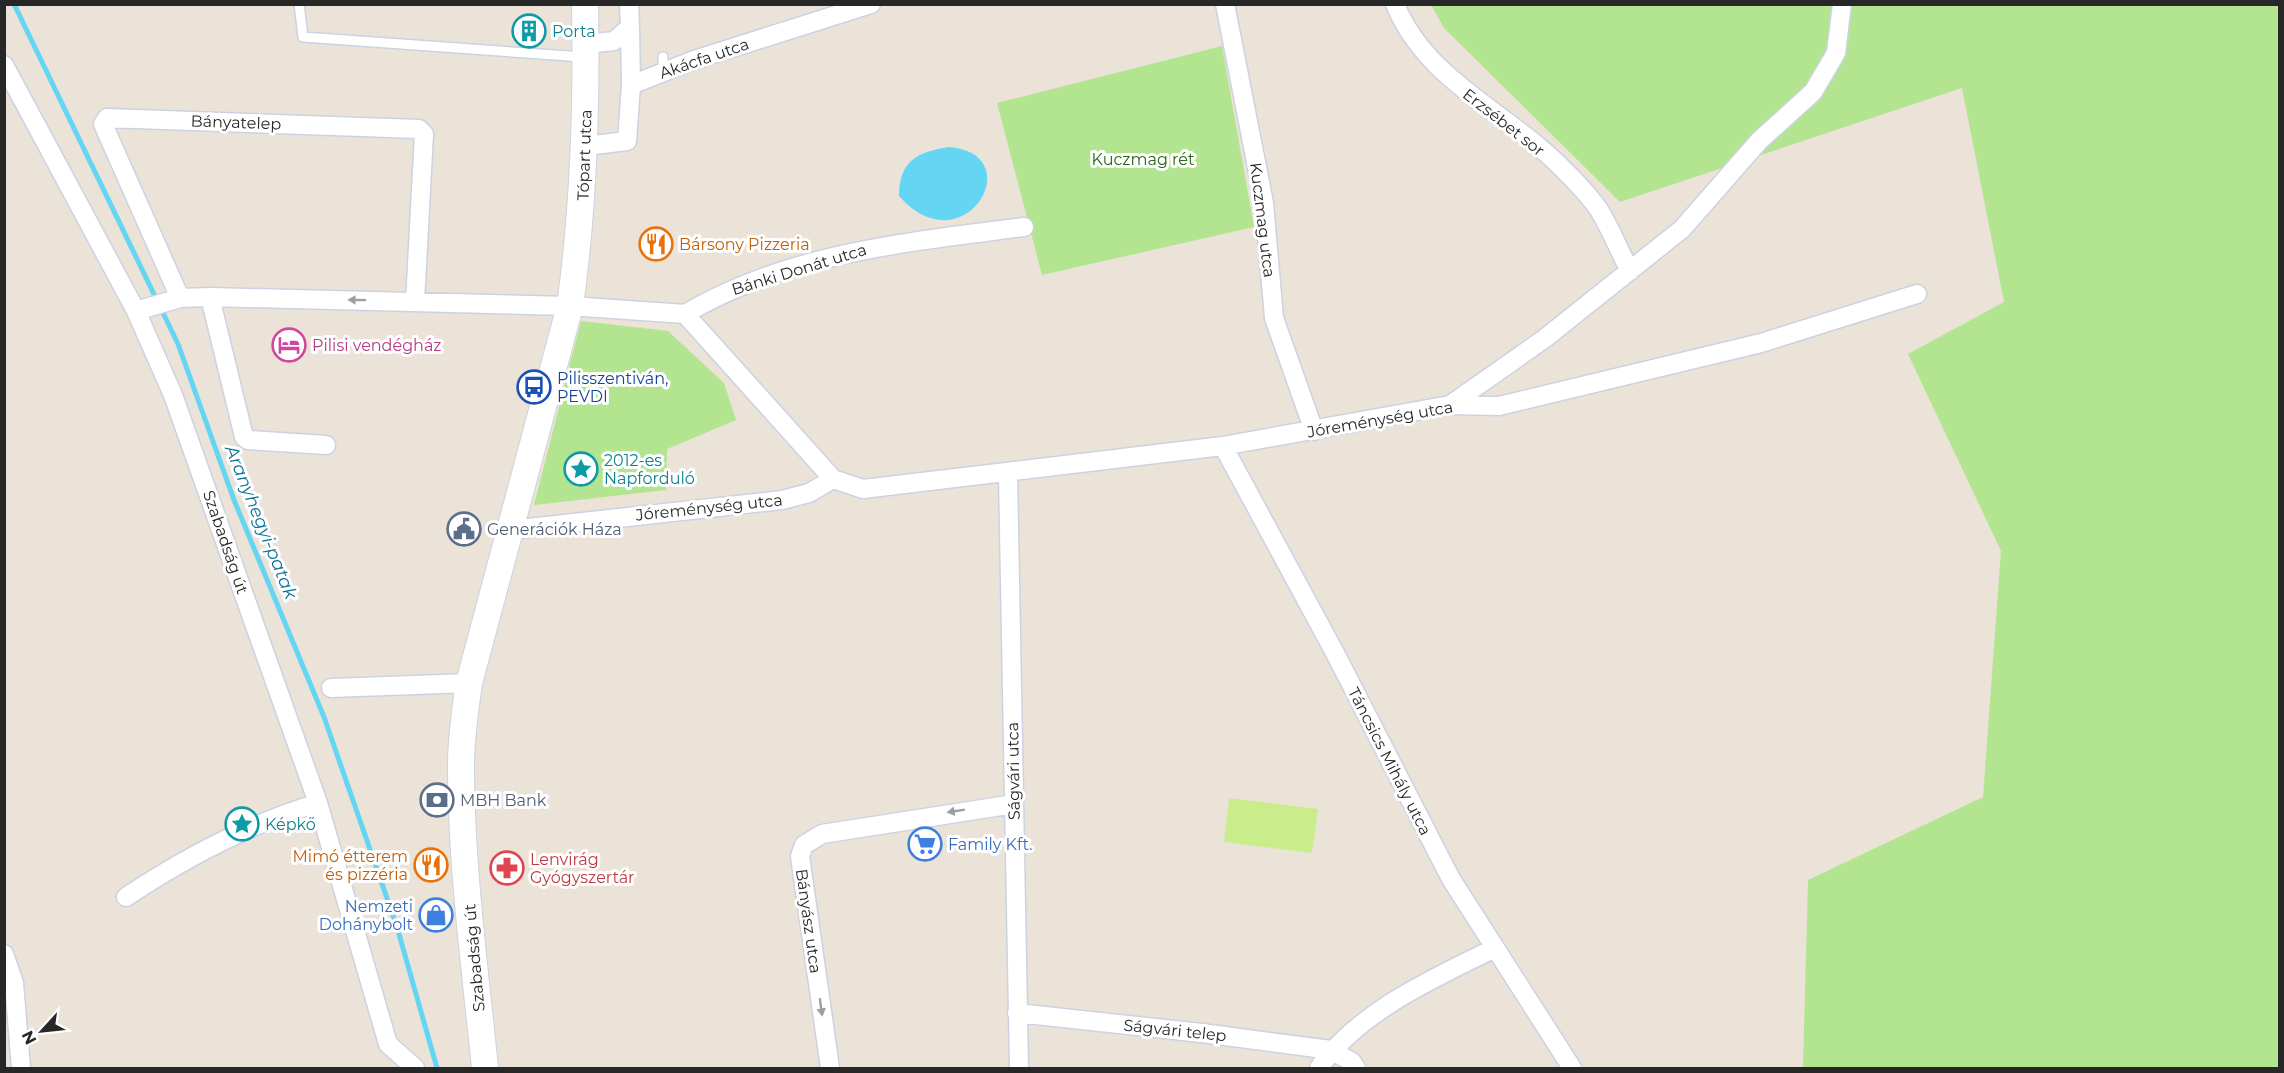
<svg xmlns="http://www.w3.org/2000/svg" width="2284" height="1073" viewBox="0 0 2284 1073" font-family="Montserrat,sans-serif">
  <rect width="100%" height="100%" fill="#ebe2d8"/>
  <!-- green -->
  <path fill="#b3e591" d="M1431,5H2279V1068H1803L1808,880L1983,797L2001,551L1908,354L2004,302L1962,88L1620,202L1444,28Z
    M1222,46L1254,227L1042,275L997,103Z
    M581,321L668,331L724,383L736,420L667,449L666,490L534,505Z"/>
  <!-- pitch -->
  <path fill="#caed8c" d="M1229,798L1318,809L1312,853L1224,842Z"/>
  <!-- water -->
  <path fill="#64d6f3" d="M949,147C1032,154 963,269 899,196C899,161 917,152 949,147Z"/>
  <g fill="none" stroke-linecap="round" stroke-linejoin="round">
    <!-- stream -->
    <path stroke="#64d6f3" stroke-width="5" d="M14,4L178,344L234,500L324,717L397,927L437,1068"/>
    <defs>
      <path id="lane" d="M299,4L303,37L583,57
        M663,57V72"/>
      <path id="street" d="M1225,4L1264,203L1274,318L1314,431
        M1395,4C1422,71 1487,103 1539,147C1555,160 1588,193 1599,210C1611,229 1619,251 1630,271
        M630,27L631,85
        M586,44L614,41L630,27L629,4
        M4,65L136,311L173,395L318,803L388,1044L415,1068
        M586,146L627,141L631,85L694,60L871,4
        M210,297L244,437L248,440L326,445
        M180,298L103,124L107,118L419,129L424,134L415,302
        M136,311L180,298L210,297L570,306L685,314
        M685,314L833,479L863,489L1223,446L1450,405L1499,406L1761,343L1917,294
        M685,314C788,253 908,242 1024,227
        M1450,405L1544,339L1682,229L1759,141L1813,92L1836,53L1842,4
        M1223,446L1335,653L1451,879L1572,1068
        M1008,473L1019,1068
        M510,530L782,500L809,493L833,479
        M331,688L469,683
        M126,897C186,857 249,824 318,803
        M4,954L14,983L21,1068
        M1017,1013L1202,1033L1331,1050L1352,1062L1356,1068
        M830,1068L800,856L804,845L822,834L1014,804
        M1319,1068C1359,1011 1434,978 1495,948"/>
      <path id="secondary" d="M485,1068C475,969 461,865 461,766C461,738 465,710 469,683L570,306C584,205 587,106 585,4"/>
    </defs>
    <!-- lane casing -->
    <use href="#lane" stroke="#cdd2e2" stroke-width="12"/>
    <!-- street casing -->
    <use href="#street" stroke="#cdd2e2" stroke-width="21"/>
    <!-- secondary casing -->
    <use href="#secondary" stroke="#cdd2e2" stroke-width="28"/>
    <!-- lane -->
    <use href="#lane" stroke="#fff" stroke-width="9"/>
    <!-- street -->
    <use href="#street" stroke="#fff" stroke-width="18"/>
    <!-- secondary -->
    <use href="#secondary" stroke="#fff" stroke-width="26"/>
  </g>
  <!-- one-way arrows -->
  <defs><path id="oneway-solid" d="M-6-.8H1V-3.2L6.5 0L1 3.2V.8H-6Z" transform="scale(1.5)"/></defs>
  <g fill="#9e9e9e">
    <use href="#oneway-solid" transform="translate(357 300) rotate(-179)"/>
    <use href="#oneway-solid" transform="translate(956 811) rotate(171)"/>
    <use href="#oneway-solid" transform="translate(821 1007) rotate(82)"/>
  </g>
  <!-- icons -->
  <defs>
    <symbol id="building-ring" viewBox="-11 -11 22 22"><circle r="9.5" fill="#fff" stroke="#0f9aa8" stroke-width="1.5"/><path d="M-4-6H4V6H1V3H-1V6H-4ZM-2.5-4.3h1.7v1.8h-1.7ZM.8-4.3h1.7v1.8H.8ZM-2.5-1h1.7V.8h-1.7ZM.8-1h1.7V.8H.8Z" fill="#0f9aa8"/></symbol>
    <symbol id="restaurant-ring" viewBox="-11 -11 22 22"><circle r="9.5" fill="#fff" stroke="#e8710a" stroke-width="1.5"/><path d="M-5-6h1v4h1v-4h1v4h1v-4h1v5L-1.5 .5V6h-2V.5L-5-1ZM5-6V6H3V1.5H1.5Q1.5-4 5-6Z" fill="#e8710a"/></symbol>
    <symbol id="hotel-ring" viewBox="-11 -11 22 22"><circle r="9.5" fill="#fff" stroke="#d1479c" stroke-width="1.5"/><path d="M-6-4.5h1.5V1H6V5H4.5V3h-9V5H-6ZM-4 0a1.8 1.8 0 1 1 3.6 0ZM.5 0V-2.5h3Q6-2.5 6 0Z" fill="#d1479c"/></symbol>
    <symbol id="bus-ring" viewBox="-11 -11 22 22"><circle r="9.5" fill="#fff" stroke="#1a4fb4" stroke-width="1.5"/><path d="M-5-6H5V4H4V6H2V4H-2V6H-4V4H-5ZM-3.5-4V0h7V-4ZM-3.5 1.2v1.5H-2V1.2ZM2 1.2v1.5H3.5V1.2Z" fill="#1a4fb4"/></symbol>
    <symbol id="sight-ring" viewBox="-11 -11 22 22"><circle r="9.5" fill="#fff" stroke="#0f9aa8" stroke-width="1.5"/><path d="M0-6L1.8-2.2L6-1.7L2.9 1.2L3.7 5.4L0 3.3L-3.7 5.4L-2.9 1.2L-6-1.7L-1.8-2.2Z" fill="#0f9aa8"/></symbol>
    <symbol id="civic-ring" viewBox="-11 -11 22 22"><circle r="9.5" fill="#fff" stroke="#5c6f8a" stroke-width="1.5"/><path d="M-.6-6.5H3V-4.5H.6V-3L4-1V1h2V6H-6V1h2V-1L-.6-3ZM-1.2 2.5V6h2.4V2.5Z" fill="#5c6f8a"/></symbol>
    <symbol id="bank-ring" viewBox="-11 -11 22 22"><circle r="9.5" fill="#fff" stroke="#5c6f8a" stroke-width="1.5"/><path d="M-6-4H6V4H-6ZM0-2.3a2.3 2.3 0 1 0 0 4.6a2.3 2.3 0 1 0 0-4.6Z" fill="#5c6f8a"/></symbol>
    <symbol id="supermarket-ring" viewBox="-11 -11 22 22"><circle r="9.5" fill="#fff" stroke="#3f7fe0" stroke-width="1.5"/><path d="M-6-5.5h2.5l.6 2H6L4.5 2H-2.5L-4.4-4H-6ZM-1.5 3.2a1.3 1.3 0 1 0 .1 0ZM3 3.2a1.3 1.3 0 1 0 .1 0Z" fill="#3f7fe0"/></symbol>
    <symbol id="pharmacy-ring" viewBox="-11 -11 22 22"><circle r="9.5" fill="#fff" stroke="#e0444e" stroke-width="1.5"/><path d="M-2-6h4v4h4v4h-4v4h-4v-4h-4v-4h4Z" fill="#e0444e"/></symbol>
    <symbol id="shop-ring" viewBox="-11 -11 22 22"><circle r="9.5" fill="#fff" stroke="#3f7fe0" stroke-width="1.5"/><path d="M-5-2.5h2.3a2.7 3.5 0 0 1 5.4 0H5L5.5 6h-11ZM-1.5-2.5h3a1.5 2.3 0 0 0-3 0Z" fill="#3f7fe0"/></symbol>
  </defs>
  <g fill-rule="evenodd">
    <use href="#building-ring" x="510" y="12" width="38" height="38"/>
    <use href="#restaurant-ring" x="637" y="225" width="38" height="38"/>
    <use href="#hotel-ring" x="270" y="326" width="38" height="38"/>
    <use href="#bus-ring" x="515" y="368" width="38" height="38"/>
    <use href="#sight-ring" x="562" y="450" width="38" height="38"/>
    <use href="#civic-ring" x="445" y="510" width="38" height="38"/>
    <use href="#bank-ring" x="418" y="781" width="38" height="38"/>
    <use href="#sight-ring" x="223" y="805" width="38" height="38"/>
    <use href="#supermarket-ring" x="906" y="825" width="38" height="38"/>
    <use href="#restaurant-ring" x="412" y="846" width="38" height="38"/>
    <use href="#pharmacy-ring" x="488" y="849" width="38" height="38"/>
    <use href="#shop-ring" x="417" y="896" width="38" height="38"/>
  </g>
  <g text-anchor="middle" stroke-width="6" stroke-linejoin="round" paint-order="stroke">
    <!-- culture labels -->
    <g font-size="16" fill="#0d838f" stroke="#fff" text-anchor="start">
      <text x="552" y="37">Porta</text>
      <text x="604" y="466">2012-es<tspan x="604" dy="18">Napforduló</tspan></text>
      <text x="265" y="830">Képkő</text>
    </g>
    <!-- street labels -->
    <g font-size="16" fill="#272727" stroke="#fff">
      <text transform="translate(704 58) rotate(-19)" y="6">Akácfa utca</text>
      <text transform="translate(236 122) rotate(2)" y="6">Bányatelep</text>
      <text transform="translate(1504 122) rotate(38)" y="6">Erzsébet sor</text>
      <text transform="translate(584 155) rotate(-88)" y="6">Tópart utca</text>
      <text transform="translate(1263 220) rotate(83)" y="6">Kuczmag utca</text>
      <text transform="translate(799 269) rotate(-17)" y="6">Bánki Donát utca</text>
      <text transform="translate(1380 419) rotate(-10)" y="6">Jóreménység utca</text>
      <text transform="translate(709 507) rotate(-6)" y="6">Jóreménység utca</text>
      <text transform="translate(226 542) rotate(71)" y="6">Szabadság út</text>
      <text transform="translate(1390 761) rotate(63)" y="6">Táncsics Mihály utca</text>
      <text transform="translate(1013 771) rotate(-91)" y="6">Ságvári utca</text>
      <text transform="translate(809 921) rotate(82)" y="6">Bányász utca</text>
      <text transform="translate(474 958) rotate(-95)" y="6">Szabadság út</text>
      <text transform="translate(1175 1030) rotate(6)" y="6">Ságvári telep</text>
    </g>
    <!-- park labels -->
    <g font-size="16" fill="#2b6616" stroke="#fff">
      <text x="1143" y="165">Kuczmag rét</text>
    </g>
    <!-- food labels -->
    <g font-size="16" fill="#c56008" stroke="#fff" text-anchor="start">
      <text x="679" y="250">Bársony Pizzeria</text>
      <text x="408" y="862" text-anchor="end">Mimó étterem<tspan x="408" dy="18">és pizzéria</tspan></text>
    </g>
    <!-- hotel labels -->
    <g font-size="16" fill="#b23c85" stroke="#fff" text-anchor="start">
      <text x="312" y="351">Pilisi vendégház</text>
    </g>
    <!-- transit labels -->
    <g font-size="16" fill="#164399" stroke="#fff" text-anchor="start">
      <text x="557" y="384">Pilisszentiván,<tspan x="557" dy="18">PEVDI</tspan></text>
    </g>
    <!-- service labels -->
    <g font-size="16" fill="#4e5e75" stroke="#fff" text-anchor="start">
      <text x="487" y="535">Generációk Háza</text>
      <text x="460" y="806">MBH Bank</text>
    </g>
    <!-- shop labels -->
    <g font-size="16" fill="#366cbe" stroke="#fff" text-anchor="start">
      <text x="948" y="850">Family Kft.</text>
      <text x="413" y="912" text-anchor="end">Nemzeti<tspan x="413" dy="18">Dohánybolt</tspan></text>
    </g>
    <!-- health labels -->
    <g font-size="16" fill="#be3a42" stroke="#fff" text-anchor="start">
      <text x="530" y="865">Lenvirág<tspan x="530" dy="18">Gyógyszertár</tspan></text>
    </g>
    <!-- water labels -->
    <g font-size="18" font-style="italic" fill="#07729c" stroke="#fff">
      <text transform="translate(261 522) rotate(68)" y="6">Aranyhegyi-patak</text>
    </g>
  </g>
  <!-- border -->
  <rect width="2284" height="1073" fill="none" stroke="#272727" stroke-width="12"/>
  <!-- north arrow -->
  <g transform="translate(42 1031) rotate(243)" stroke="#ffffff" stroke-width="4.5" paint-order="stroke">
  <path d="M0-4.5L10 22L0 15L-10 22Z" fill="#272727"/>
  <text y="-9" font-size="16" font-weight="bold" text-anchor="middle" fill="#272727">N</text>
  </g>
</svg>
